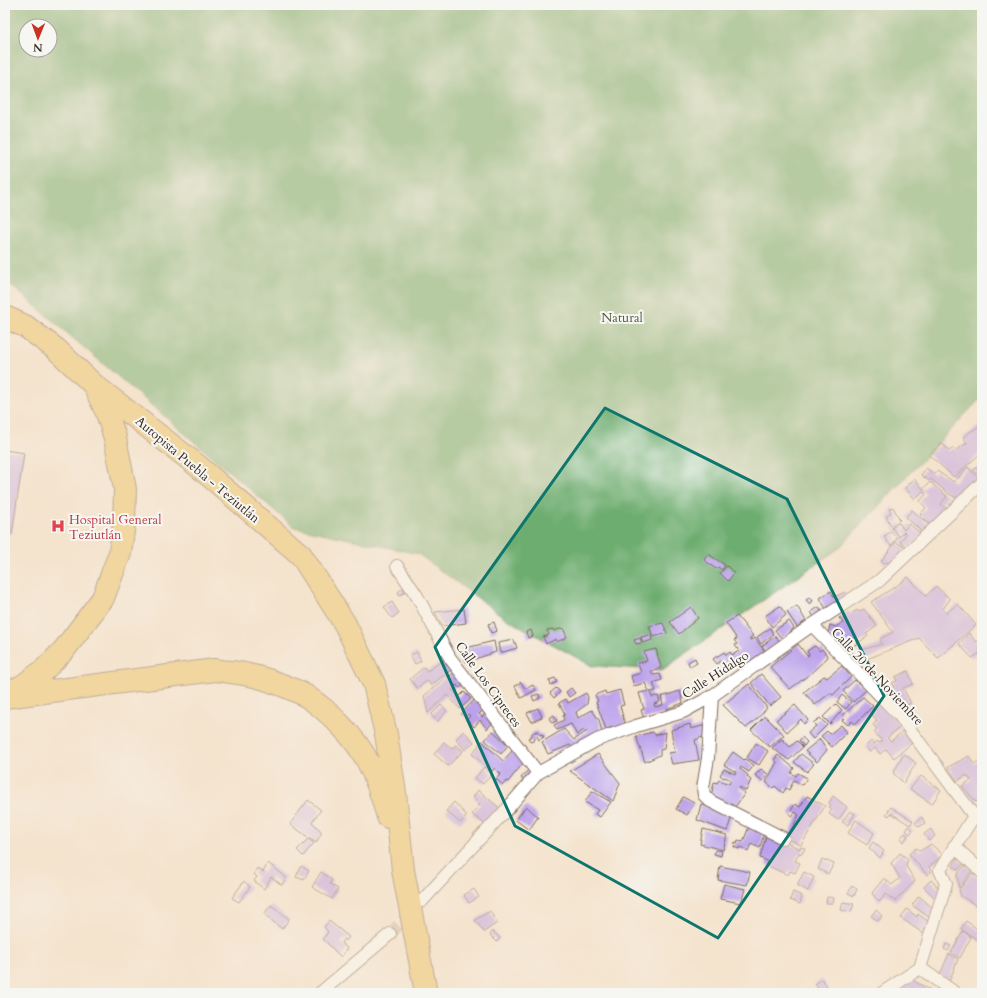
<svg xmlns="http://www.w3.org/2000/svg" width="987" height="998" viewBox="0 0 987 998" font-family="Cardo,serif">
  <rect width="100%" height="100%" fill="#f6f6f2"/>
  <filter id="ink" filterUnits="userSpaceOnUse"><feTurbulence type="fractalNoise" baseFrequency=".025" numOctaves="2"/><feDisplacementMap in="SourceGraphic" scale="8" xChannelSelector="R" yChannelSelector="G"/><feConvolveMatrix kernelMatrix="1 2 1 2 8 2 1 2 1" color-interpolation-filters="sRGB"/></filter>
  <filter id="wash" filterUnits="userSpaceOnUse"><feTurbulence type="fractalNoise" baseFrequency=".012" numOctaves="4" result="noise"/><feDisplacementMap in="SourceGraphic" scale="16" xChannelSelector="R" yChannelSelector="G"/><feGaussianBlur stdDeviation="0.9" result="paint"/><feColorMatrix in="noise" values="0 0 0 0 0 0 0 0 0 0 0 0 0 0 0 0 0 1.4 0 .05"/><feComposite in="paint" operator="in"/></filter>
  <g filter="url(#wash)">
    <rect width="100%" height="100%" fill="#f4e3cd"/>
    <!-- forest -->
    <path fill="#6ead70" stroke="#546c47" fill-rule="evenodd" d="M5,5H982V397L838,549L662,670L592,666L505,618L418,554L294,527L5,280ZM26,26H50V50H26Z"/>
    <g id="blocks">
      <!-- building -->
      <path fill="#bba0eb" d="M982,424V448L979,450L981,453L954,477L929,455L942,443L949,451L953,448L956,450L967,443L963,437Z
        M5,450L24,453L12,534L5,533Z
        M982,464V479H981L973,470Z
        M968,467L980,480L961,500L949,494L931,479L929,481L921,475L926,468L934,474L937,471L954,482Z
        M914,479L923,489L930,482L947,496L941,504L946,509L931,525L920,514L926,508L920,501L926,494L923,491L915,499L905,488Z
        M893,507L900,520L891,526L886,516L891,513L889,509Z
        M912,510L930,526L923,533L906,517Z
        M899,523L904,530L909,524L922,535L909,548L900,542L906,534L904,532L899,537L892,528Z
        M891,531L897,538L891,546L884,537Z
        M896,542L906,548L892,566L886,562L884,564L881,561Z
        M708,554L725,565L722,570L718,567L716,569L704,560Z
        M727,566L734,573L728,581L720,573Z
        M908,577L926,596L936,586L950,599L943,609L946,613L958,604L976,625L938,658L919,638L862,661L857,656L862,650L882,644L880,639L893,632L871,602L895,587Z
        M403,588L405,592L400,595L398,592Z
        M831,591L834,597L845,592L848,598L826,609L820,598Z
        M810,597L813,601L810,604L806,600Z
        M392,602L399,613L392,618L384,607Z
        M780,606L786,615L772,627L765,616Z
        M797,606L806,621L797,627L787,612Z
        M691,607L698,618L679,634L670,622Z
        M819,607L822,613L814,617L811,612Z
        M464,609L466,623L442,626L435,612Z
        M864,609L877,626L866,634L868,636L849,649L853,654L850,656L828,634L830,625L835,627L843,623L839,618L849,612L851,614L857,610L859,612Z
        M737,616L753,636L750,638V640L755,638L765,652L742,672L735,663L728,668L722,660L717,664L713,659L724,652L726,655L730,652L732,655L739,651L735,645L737,644L734,640L737,639L726,623Z
        M789,621L794,628L782,639L775,630Z
        M494,622L497,631L491,633L488,624Z
        M663,623L667,633L653,637L649,626Z
        M563,628L567,637L557,642L556,639L546,644L543,637L549,635L547,630L553,629L554,631Z
        M770,628L773,634L761,644L757,637Z
        M531,630L533,636L528,638L526,632Z
        M969,633L976,642L982,639V652L972,658L959,644Z
        M651,635L652,640L643,643L641,637Z
        M775,636L779,641L766,651L762,646Z
        M640,638L642,643L636,644L634,640Z
        M514,640L517,648L500,653L498,643Z
        M494,641L496,652L466,662L462,652L470,649V647Z
        M798,644L807,656L809,655L807,651L815,646L820,651L822,649L828,657L810,674L790,689L770,667Z
        M656,649L661,668L651,671L653,675L660,674L662,680L653,683L656,691L650,692L652,697L658,696L660,702L654,704L655,707L663,705L661,697L680,691L683,703L666,709L667,713L644,719L641,710L644,709L639,693L649,691L645,683L634,686L631,676L641,673L638,663L647,661L644,652Z
        M417,652L421,661L415,664L410,655Z
        M447,658L454,668L431,685L427,681L417,688L410,679L424,667L427,671Z
        M695,658L697,663L690,667L688,662Z
        M842,666L851,677L833,695L830,693L815,705L804,692L824,676L827,678Z
        M456,671L466,682L460,688L456,685L452,690L459,697L464,692L471,699L460,709L447,695L428,713L424,696L447,676L449,677Z
        M908,671L913,684L903,688L911,703L900,708L890,695L895,692L892,683L897,681L895,677Z
        M761,674L781,697L770,706L751,683Z
        M555,678L557,682L551,685L549,680Z
        M855,680L866,690L853,702L843,691Z
        M521,682L525,689L533,685L536,690L521,698L515,686Z
        M749,684L767,708L756,720L746,728L723,705Z
        M556,688L560,692L554,698L550,693Z
        M571,688L575,693L569,697L566,692Z
        M620,690L624,705L620,706L625,724L606,729L596,702L598,701L595,695L605,691L606,694Z
        M586,693L588,697L587,704L576,712L578,718L592,710L599,720L602,733L573,749L570,745L548,754L542,742L564,729L574,740L587,731L585,729L577,735L571,724L557,730L554,725L564,720L563,716L565,714L559,703L566,699L568,703Z
        M539,694L540,698L534,701L532,696Z
        M842,695L851,702L846,709L837,702Z
        M863,697L873,706L855,724L852,721L848,725L842,720L844,718L842,716Z
        M475,699L484,710L479,714L482,717L486,712L494,721L487,729L480,720L474,727L467,719L470,716L468,714L465,717L461,714Z
        M878,703L893,717L900,727L887,738L891,741L903,731L912,743L894,758L886,749L880,754L875,748L870,752L865,747L871,741L874,744L877,741L879,743L882,741L874,732L877,729L873,725L877,720L872,715L873,709Z
        M836,704L842,710L830,724L823,717Z
        M441,705L447,711L438,721L431,715Z
        M795,705L808,720L804,724L801,719L787,732L776,720Z
        M538,708L542,717L532,722L527,713Z
        M554,715L557,721L552,723L549,718Z
        M765,716L784,735L770,747L751,730Z
        M820,718L827,725L813,739L808,733L816,726L813,723Z
        M690,724L691,729L706,725L705,736L695,740L699,760L672,764L669,753L675,752L671,730Z
        M841,725L847,732L832,747L821,736L827,731L830,734Z
        M464,731L474,742L465,750L456,739Z
        M493,731L508,745L501,754L485,740Z
        M537,731L540,735L542,734L544,737L539,740L537,736L534,738L535,740L531,742L528,738L532,736V733Z
        M653,732L655,735L666,732L664,749L660,750V755L645,762L636,736Z
        M802,737L807,742L804,746L799,741Z
        M782,739L790,747L797,741L803,747L789,760L772,748Z
        M820,739L827,750L817,762L805,751Z
        M482,741L503,761L513,750L524,762L508,782L506,781L503,785L496,779L501,774L495,768L492,771L472,754Z
        M444,742L452,749L456,745L463,751L448,766L434,754Z
        M756,743L768,751L759,765L747,758Z
        M733,752L744,760L745,759L754,765L749,772L741,767L740,769L748,775L747,777L751,780L746,791L740,787L739,789L745,793L735,807L711,797L714,782L717,783L719,780L729,784L731,780L725,777L724,778L720,775L724,769L735,774L736,772L724,765Z
        M598,754L620,783L613,801L570,771Z
        M801,754L814,764L807,772L794,762Z
        M904,754L916,763L904,783L893,773Z
        M778,755L794,768L791,773L796,776L798,773L807,778L802,785L794,780L789,790L786,788L783,793L775,786L773,788L766,782L777,762L774,760Z
        M969,756L974,764L980,760L982,763V798L976,802L962,786L971,780L967,775L957,781L948,767Z
        M484,767L492,774L483,784L475,778Z
        M761,769L768,774L763,781L755,775Z
        M528,770L534,776L528,784L521,778Z
        M921,776L941,790L932,804L910,789Z
        M478,790L502,810L487,826L472,814L480,804L473,797Z
        M592,791L611,802L600,817L595,814L598,810L585,802Z
        M807,796L825,806L801,845L787,838L799,815L795,812L792,816L789,814L795,804L800,807Z
        M833,796L847,807L838,820L829,814L832,809L829,807L831,805L829,803Z
        M683,797L694,803L687,815L676,809Z
        M308,800L321,810L312,822L322,832L316,843L290,824Z
        M454,802L467,816L460,823L446,811Z
        M701,804L732,816L727,831L697,820Z
        M526,806L538,817L529,830L516,820Z
        M891,807L913,821L910,825L891,813L889,816L886,814Z
        M850,811L855,814L848,825L842,822Z
        M922,817L925,823L919,827L915,823Z
        M856,820L874,833L867,845L848,833Z
        M750,824L764,832L760,848L751,844L748,851L740,847L739,849L734,847L735,842L737,843L738,840L743,842Z
        M909,826L913,830L910,834L906,831Z
        M481,827L485,831L477,839L473,834Z
        M703,829L727,835L723,850L700,844Z
        M931,829L935,836L929,841L924,834Z
        M905,833L908,836L903,842L900,838Z
        M766,835L784,844L785,841L799,849L800,847L805,848L802,854L799,853L795,861L800,863L795,873L790,871L788,875L766,865L767,861L760,858Z
        M308,839L314,843L303,856L297,850Z
        M873,842L884,851L880,858L869,848Z
        M931,844L943,855L929,867L931,871L927,875L909,854L916,848L920,851Z
        M715,850L722,851L721,856L714,854Z
        M900,853L908,859L906,866L915,881L895,901L886,894L879,902L872,893L884,878L892,885L900,878L891,863Z
        M957,858L964,863L958,870L953,866Z
        M822,859L834,864L828,874L818,869Z
        M268,863L286,877L282,885L271,877L264,889L254,881L257,877L254,874L257,868L263,872Z
        M965,865L972,871L959,888L957,875Z
        M301,866L309,871L304,880L296,877Z
        M720,866L750,872L747,885L718,880Z
        M321,872L332,880L330,884L338,889L332,899L312,887Z
        M804,872L814,877L808,891L797,885Z
        M973,873L982,880V909L961,896L959,890Z
        M931,880L942,892L936,899L924,887Z
        M244,881L250,887L239,902L232,898Z
        M724,884L745,889L741,903L720,899Z
        M852,886L857,889L854,896L848,893Z
        M474,889L479,897L469,903L464,895Z
        M793,892L802,896L800,904L790,900Z
        M919,896L935,910L930,918L912,905Z
        M827,897L834,898L833,903H826Z
        M843,902L854,904L851,912L841,910Z
        M271,905L289,919L282,929L264,914Z
        M907,909L917,917L918,914L929,922L924,934L901,918Z
        M876,910L882,916L878,921L871,916Z
        M490,911L497,923L484,932L475,920Z
        M329,921L349,937L346,941L344,939L341,943L347,948L341,957L323,939L328,932L324,927Z
        M966,921L982,932V943L961,929Z
        M493,931L500,938L497,942L490,935Z
        M963,931L971,937L960,958L951,953Z
        M946,944L951,946L948,951L944,949Z
        M949,954L958,959L949,982L940,974Z
        M822,979L831,993H821L815,984Z
        M912,980L932,991L930,993H900L902,990L900,988Z
        M809,989L811,993H800Z"/>
    </g>
  </g>
  <g filter="url(#ink)">
    <use href="#blocks" fill-opacity="0" stroke="#7c6b5b" stroke-width="1"/>
    <g fill="none" stroke-linecap="round" stroke-linejoin="round">
      <!-- street-tunnel -->
      <path stroke="#cfbeaa" stroke-width="12" stroke-dasharray="12 6" stroke-linecap="butt" d="M390,934L413,910"/>
      <defs>
        <path id="street" d="M397,566L417,596L450,658L538,773
          M812,625L899,715L974,816
          M712,696L708,758L703,788L704,795L710,801L783,838
          M954,846L982,872
          M422,901L508,808L538,773L597,740L636,726L683,712L712,696L812,625L879,581L982,483
          M920,968L955,993
          M320,993L390,934
          M882,993L920,968L946,884L940,870L974,816L982,812"/>
        <path id="highway" d="M5,317L25,326L56,349L94,385L107,413L115,438L125,489L124,524L120,553L103,598L64,650L43,671L21,687L7,692
          M94,385L198,466L301,555L345,624L374,684L386,734L395,793L403,870L426,993
          M5,697L215,670C227,672 238,672 249,675C265,678 292,688 306,696C329,711 356,738 368,762C377,780 383,799 388,817"/>
      </defs>
      <!-- street casing -->
      <use href="#street" stroke="#7c6b5b" stroke-width="14"/>
      <!-- highway casing -->
      <use href="#highway" stroke="#7c6b5b" stroke-width="24"/>
      <!-- street -->
      <use href="#street" stroke="#fff" stroke-width="12"/>
      <!-- highway -->
      <use href="#highway" stroke="#eec569" stroke-width="22"/>
    </g>
  </g>
  <!-- marked area -->
  <path d="M0 0H987V998H0ZM605,408L787,499L884,696L718,938L515,826L435,647Z" fill="#f4e3cd" fill-opacity=".55" fill-rule="evenodd"/>
  <path fill="none" stroke="#0f766e" stroke-width="3" stroke-linejoin="round" d="M605,408L787,499L884,696L718,938L515,826L435,647Z"/>
  <!-- icons -->
  <defs>
    <symbol id="hospital-bare" viewBox="-9 -9 18 18"><path d="M-5-5h3v3.5h4V-5h3V5h-3V1.5h-4V5h-3Z" fill="#e0444e" stroke="#f6f6f2" stroke-width="2.5" paint-order="stroke"/></symbol>
  </defs>
  <g fill-rule="evenodd">
    <use href="#hospital-bare" x="48" y="516" width="20" height="20"/>
  </g>
  <g text-anchor="middle" stroke-width="4" stroke-linejoin="round" paint-order="stroke">
    <!-- park labels -->
    <g font-size="13" fill="#525a3c" stroke="#f6f6f2">
      <text x="622" y="322">Natural</text>
    </g>
    <!-- street labels -->
    <g font-size="13" fill="#3b2a1e" stroke="#f6f6f2">
      <text transform="translate(198 469) rotate(40)" y="5">Autopista Puebla - Teziutlán</text>
      <text transform="translate(715 674) rotate(-33)" y="5">Calle Hidalgo</text>
      <text transform="translate(878 676) rotate(47)" y="5">Calle 20 de Noviembre</text>
      <text transform="translate(489 684) rotate(54)" y="5">Calle Los Cipreces</text>
    </g>
    <!-- health labels -->
    <g font-size="13" fill="#be3a42" stroke="#f6f6f2" text-anchor="start">
      <text x="69" y="524">Hospital General<tspan x="69" dy="15">Teziutlán</tspan></text>
    </g>
  </g>
  <!-- margin -->
  <rect width="987" height="998" fill="none" stroke="#f6f6f2" stroke-width="20"/>
  <!-- north arrow -->
  <g transform="translate(38 38) rotate(181)"><circle r="19" fill="#f6f6f2" stroke="#aba49d"/>
  <path d="M0-3L7 15L0 10L-7 15Z" fill="#c8321e"/>
  <text y="-6" font-size="11" font-weight="bold" text-anchor="middle" fill="#3b2a1e">N</text>
  </g>
</svg>
